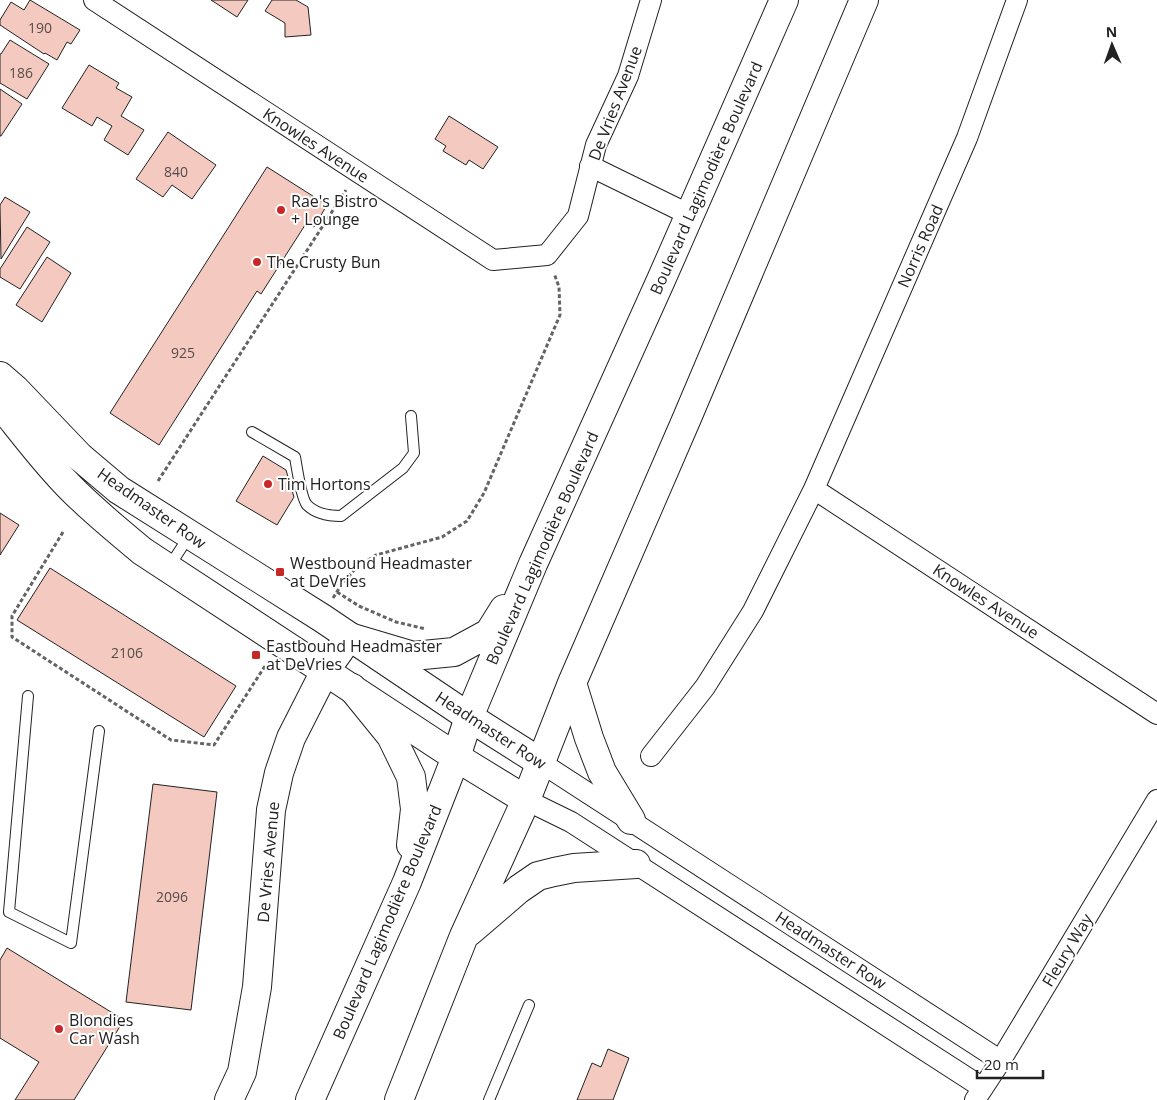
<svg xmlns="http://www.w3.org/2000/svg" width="1157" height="1100" viewBox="0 0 1157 1100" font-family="'Open Sans',sans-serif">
  <rect width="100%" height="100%" fill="#fff"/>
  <!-- building -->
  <path fill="#f3c9c0" stroke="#222" d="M30,0L80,30L71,44L67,42L57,60L45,53L44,54L0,25V20L11,2L24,10Z
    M211,0H248L237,17Z
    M272,0H296L308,7L311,35L285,37V23L265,11Z
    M10,40L49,64L27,99L0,83V54H1Z
    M89,65L119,83L116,88L132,97L121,116L144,130L128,155L104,140L112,126L97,117L92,126L62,108Z
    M0,89L22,104L1,136H0Z
    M449,116L498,147L483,169L469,160L466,165L443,151L446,146L435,139Z
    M168,132L216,165L192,199L172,185L163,197L136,179Z
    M267,167L327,205L314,227L307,222L261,294L257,291L159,445L110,413Z
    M5,197L30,212L1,259L0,205Z
    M27,227L50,242L20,289L0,277V269Z
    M47,257L71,273L42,322L16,305Z
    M263,456L286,470L294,497L277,525L236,501Z
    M0,513L19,525L0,555Z
    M50,568L236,686L204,737L17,620Z
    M153,784L217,792L191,1010L126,1002Z
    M7,948L124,1020L74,1100H15L39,1062L0,1038V960Z
    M608,1049L629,1058L613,1100H577L592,1063L601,1067Z"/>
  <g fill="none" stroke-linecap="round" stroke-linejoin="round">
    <defs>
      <path id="lane" d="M252,432L295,457C297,468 301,498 307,505C316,514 329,516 341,516L403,468L414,453L411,416
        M169,567L189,536
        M28,696L9,912L71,943L99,731
        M489,1100L529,1005"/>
      <path id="street" d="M94,0L493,260L547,255L578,216L596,145L628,76L651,0
        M590,166L690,215
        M814,489L1157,714
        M651,756L705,687L753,611L814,489L967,138L1017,0
        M540,762L1001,1061
        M526,800L571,822L983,1088
        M975,1100L998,1065L1157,800"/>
      <path id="secondary" d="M0,376L15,389L80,457L119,490L322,618L469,717L540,762
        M0,404C21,430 41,457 64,481C88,507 116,529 142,551L456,757L526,800
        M229,1100L242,1072L257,987L271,810L279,773L291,738L325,671L349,637"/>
      <path id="primary" d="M349,637L413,656L454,652L489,633L504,609
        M572,683L589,738L602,772L631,820
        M352,688L391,736L411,777L415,809L411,845
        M469,932L519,889L538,876L554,872L574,868L636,864
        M310,1100L407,882L456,757L469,717L533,564L661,280L784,0
        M399,1100L464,936L526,800L572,683L687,418L864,0"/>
    </defs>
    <!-- lane casing -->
    <use href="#lane" stroke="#222" stroke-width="12"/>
    <!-- street casing -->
    <use href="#street" stroke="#222" stroke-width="22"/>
    <!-- secondary casing -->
    <use href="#secondary" stroke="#222" stroke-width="30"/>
    <!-- primary casing -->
    <use href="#primary" stroke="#222" stroke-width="30"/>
    <!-- path -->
    <path stroke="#646464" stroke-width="3" stroke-dasharray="4 2.5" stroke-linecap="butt" d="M158,481L346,190
      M63,532L12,616V637L171,740L214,745L265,666
      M337,592L359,606L396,622L426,629
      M333,598L342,584L356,568L376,555L442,537L467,521L484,493L560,315L559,287L554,273"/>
    <!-- lane -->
    <use href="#lane" stroke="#fff" stroke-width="10"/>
    <!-- street -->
    <use href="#street" stroke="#fff" stroke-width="20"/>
    <!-- secondary -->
    <use href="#secondary" stroke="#fff" stroke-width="28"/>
    <!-- primary -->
    <use href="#primary" stroke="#fff" stroke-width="28"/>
  </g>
  <!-- markers -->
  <g fill="#c62828" stroke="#fff" stroke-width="2">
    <circle cx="281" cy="210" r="5"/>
    <circle cx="257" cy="262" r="5"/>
    <circle cx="268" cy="484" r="5"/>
    <rect x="275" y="567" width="10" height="10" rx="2.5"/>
    <rect x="251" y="650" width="10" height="10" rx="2.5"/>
    <circle cx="59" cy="1029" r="5"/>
  </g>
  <g text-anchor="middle" stroke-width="4" stroke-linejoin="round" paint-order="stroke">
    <!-- number labels -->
    <g font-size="14" fill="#564c4a">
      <text x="40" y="33">190</text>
      <text x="21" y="78">186</text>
      <text x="176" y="177">840</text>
      <text x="183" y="358">925</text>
      <text x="127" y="658">2106</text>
      <text x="172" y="902">2096</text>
    </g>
    <!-- street labels -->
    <g font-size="16" fill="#222" stroke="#fff">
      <text transform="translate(615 103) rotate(-69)" y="6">De Vries Avenue</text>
      <text transform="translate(316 145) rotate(33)" y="6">Knowles Avenue</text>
      <text transform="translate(706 178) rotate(-66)" y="6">Boulevard Lagimodière Boulevard</text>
      <text transform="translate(920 246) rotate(-66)" y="6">Norris Road</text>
      <text transform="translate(152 508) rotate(35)" y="6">Headmaster Row</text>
      <text transform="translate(542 548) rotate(-66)" y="6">Boulevard Lagimodière Boulevard</text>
      <text transform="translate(986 601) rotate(33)" y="6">Knowles Avenue</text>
      <text transform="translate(491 730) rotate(33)" y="6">Headmaster Row</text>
      <text transform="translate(268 862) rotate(-85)" y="6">De Vries Avenue</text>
      <text transform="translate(387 922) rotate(-67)" y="6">Boulevard Lagimodière Boulevard</text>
      <text transform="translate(831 950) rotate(33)" y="6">Headmaster Row</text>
      <text transform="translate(1067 950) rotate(-59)" y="6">Fleury Way</text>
    </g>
    <!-- poi labels -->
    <g font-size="16" fill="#222" stroke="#fff" text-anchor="start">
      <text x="291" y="207">Rae's Bistro<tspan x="291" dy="18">+ Lounge</tspan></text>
      <text x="267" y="268">The Crusty Bun</text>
      <text x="278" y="490">Tim Hortons</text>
      <text x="290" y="569">Westbound Headmaster<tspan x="290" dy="18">at DeVries</tspan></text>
      <text x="266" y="652">Eastbound Headmaster<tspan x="266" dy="18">at DeVries</tspan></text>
      <text x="69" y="1026">Blondies<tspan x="69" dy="18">Car Wash</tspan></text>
    </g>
  </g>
  <!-- north arrow -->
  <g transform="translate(1112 45) rotate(358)" stroke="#ffffff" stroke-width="4" paint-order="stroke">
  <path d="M0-4L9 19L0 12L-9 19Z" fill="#222222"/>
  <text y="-8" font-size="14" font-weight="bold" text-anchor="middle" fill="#222222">N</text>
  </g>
  <!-- scale -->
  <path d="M977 1070v8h66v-8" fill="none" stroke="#222222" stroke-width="2.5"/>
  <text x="984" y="1070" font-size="15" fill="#222222" stroke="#ffffff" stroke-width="4" paint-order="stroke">20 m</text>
</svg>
